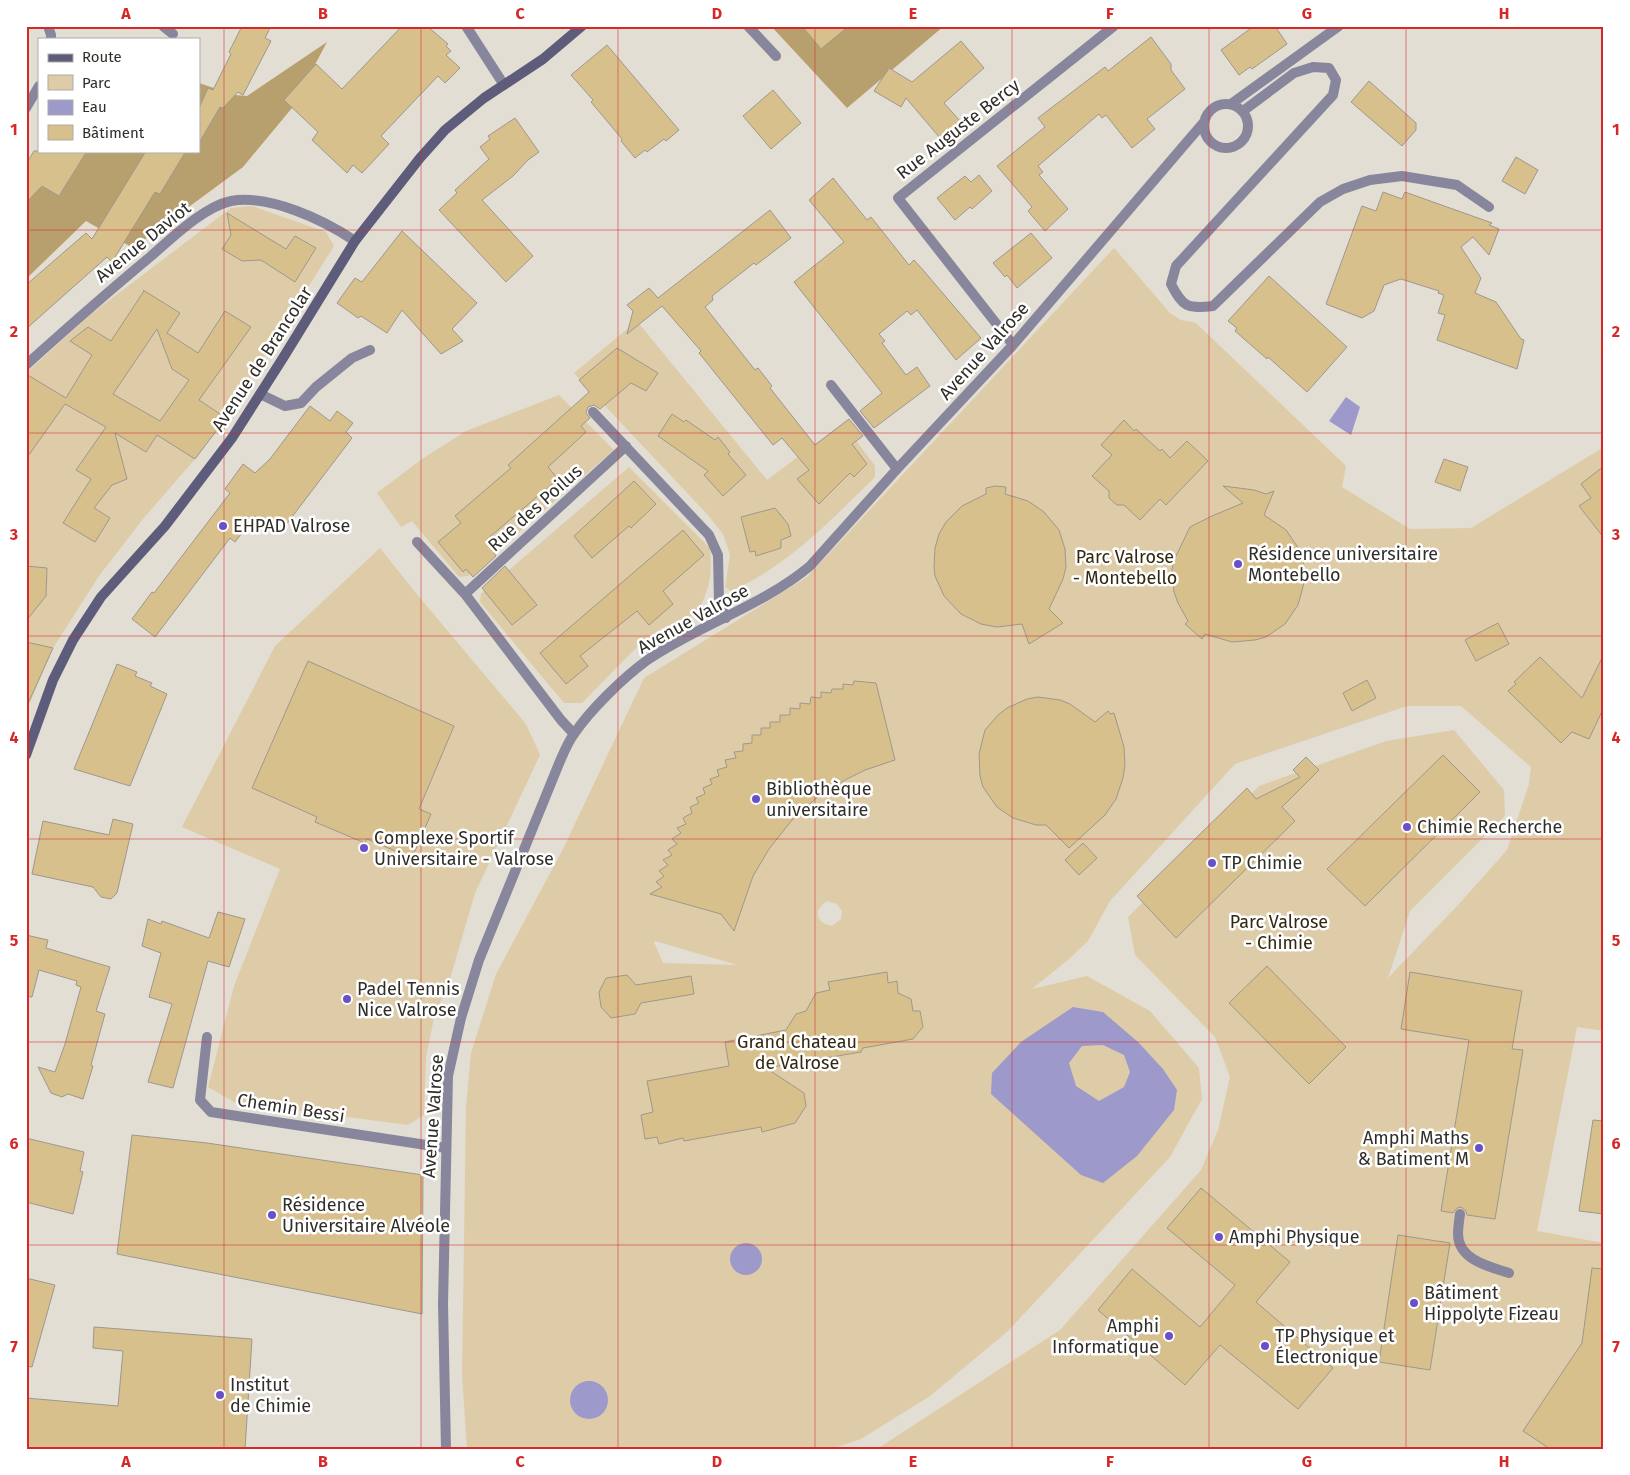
<svg xmlns="http://www.w3.org/2000/svg" width="1630" height="1475" viewBox="0 0 1630 1475" font-family="'Fira Sans',sans-serif">
  <rect width="100%" height="100%" fill="#e3ded3"/>
  <!-- green -->
  <path fill="#ddcca7" fill-rule="evenodd" d="M252,206L326,232L334,246L226,418L195,459L143,519L99,576L53,648L26,712V373L91,314L231,208Z
    M1114,248L1170,313L1181,320L1196,323L1346,466L1342,487L1410,529L1471,528L1604,447V719L1602,724L1604,725V1031L1577,1027L1537,1231L1604,1243V1449H877L1060,1330L1201,1170L1218,1130L1230,1077L1215,1037L1135,955L1128,917L1259,786L1386,741L1454,730L1504,790L1505,816L1410,911L1388,978L1458,905L1507,850L1529,784L1531,767L1461,706H1407L1235,764L1110,901L1088,941L1069,959L1032,989L1087,976L1150,1011L1199,1068L1202,1099L1170,1157L1008,1331L930,1396L861,1439L831,1449H467L462,1375L466,1107L471,1053L496,974L563,849L644,678L807,577ZM827,901L837,904L842,911L841,919L832,926C815,923 813,910 827,901ZM654,942L655,941L737,965L663,963Z
    M637,321L767,480L843,423L875,466V477C831,520 788,566 731,591L725,587L730,555L723,534L707,514L574,373Z
    M559,395L614,450L468,576L459,577L412,521L401,527L377,493L422,459L466,431Z
    M629,467L710,548C712,579 710,585 698,613L659,630L636,648L582,703H564L480,602L481,594Z
    M380,548L415,592L526,724L540,755L475,893L450,979L434,1018L426,1057L424,1115L408,1125L234,1102L208,1087L234,986L280,869L182,827L275,646Z"/>
  <!-- forest -->
  <path fill="#b8a06e" d="M771,26H944L847,108Z
    M327,42L292,108L243,167L133,248L86,221L26,279V188L44,187L59,196L87,151H199V83L235,95L247,96Z"/>
  <!-- water -->
  <path fill="#9d99cb" fill-rule="evenodd" d="M1346,397L1360,407L1351,435L1329,421Z
    M1073,1007L1103,1012L1138,1042L1163,1069L1177,1090L1174,1110L1137,1156L1103,1183L1081,1175L991,1094L992,1073L1021,1042ZM1103,1045L1124,1055L1130,1072L1124,1087L1099,1101L1076,1086L1069,1063L1082,1046Z
    M730 1259a16 16 0 1 1 32 0a16 16 0 1 1-32 0Z
    M570 1400a19 19 0 1 1 38 0a19 19 0 1 1-38 0Z"/>
  <!-- building -->
  <path fill="#d8c08c" stroke="#9d988e" fill-rule="evenodd" d="M242,26H271L265,38L271,41L243,95L238,92L223,108L220,107L199,143V108L208,88L213,90L231,54L229,52Z
    M402,26H427L448,44L446,46L451,51L446,55L460,68L445,83L438,76L381,136L389,144L362,173L353,165L347,173L312,140L318,132L284,100L316,64L342,89Z
    M802,26H849L821,49Z
    M1254,26H1275L1287,44L1252,69L1250,67L1239,75L1221,50Z
    M1151,37L1171,64V70L1185,89L1147,119L1155,129L1132,148L1106,115L1102,118L1099,114L1038,166L1043,172L1039,175L1068,209L1045,231L1028,211L1032,207L997,166L1045,127L1038,118L1105,67L1108,71Z
    M961,41L984,68L944,103L960,121L940,138L906,98L901,107L874,91L889,68L912,82Z
    M607,45L679,130L666,141L664,139L647,152L645,150L635,158L621,141L622,139L591,102L593,100L571,75Z
    M1369,81L1416,123V130L1402,146L1351,102Z
    M773,90L801,123L771,149L743,116Z
    M515,118L539,152L528,160L513,176L482,200L533,256L506,282L439,210L457,193L455,190L489,159L480,147L490,139L488,136Z
    M34,151H87L59,196L42,186L26,203V164Z
    M146,151H186L160,194L155,192L112,262L107,257L26,329V285L86,233L92,239Z
    M1516,157L1538,170L1525,194L1502,181Z
    M979,175L992,191L972,209L970,207L955,220L937,198L965,176L971,182Z
    M833,178L867,220L871,217L909,265L914,260L923,270L981,338L956,360L917,310L911,315L907,311L879,334L885,341L882,343L906,375L917,367L930,386L874,428L860,411L882,393L794,282L844,242L809,200Z
    M1383,192L1402,199L1405,192L1492,223L1489,225L1499,229L1489,255L1473,237L1461,247L1481,278L1475,293L1496,302L1521,339L1524,340L1517,369L1437,340L1445,315L1438,313L1444,295L1438,293L1439,291L1401,279L1384,285L1374,311L1362,318L1326,304L1362,206L1376,211Z
    M770,210L791,238L756,265L754,263L712,296L713,300L705,307L755,370L758,368L772,386L770,388L815,445L849,419L863,436L852,444L867,464L854,477L850,473L819,504L797,479L809,470L782,438L773,445L699,353L701,351L662,306L627,334L633,311L627,305L649,288L658,298Z
    M227,213L286,249L295,236L316,248L295,282L261,260L242,261L222,249L231,235Z
    M402,231L477,303L452,329L463,341L441,354L402,310L387,333L361,316L358,318L337,303L355,278L362,282Z
    M1031,233L1052,258L1017,288L1007,275L1005,277L993,263Z
    M1269,276L1347,347L1307,392L1268,357L1267,359L1235,331L1237,328L1228,321Z
    M143,290L180,313L167,333L198,353L225,311L251,327L199,400L226,418L195,459L157,435L146,452L115,433L127,479L112,485L94,508L110,518L95,542L63,523L91,479L76,470L106,427L65,404L26,459V374L66,398L92,355L70,341L88,327L111,341L144,291ZM157,329L172,369L189,380L160,421L113,394Z
    M617,348L658,373L646,391L631,383L600,409L594,405L588,407L586,413L590,418L581,426L586,432L548,467L558,479L486,540L496,556L473,577L466,569L463,572L438,542L461,523L455,516L511,468L508,465L589,392L579,380Z
    M310,406L330,421L337,411L353,423L346,432L352,438L279,534L255,516L235,542L230,538L155,637L132,619L152,592L154,593L230,493L225,489L243,464L255,473L270,459Z
    M672,414L684,422L686,420L715,440L718,437L730,452L728,454L746,475L723,496L704,475L708,471L658,436Z
    M1124,420L1134,431L1136,429L1160,451L1162,449L1170,458L1187,441L1208,461L1166,505L1160,499L1140,520L1124,505H1117L1109,498V491L1092,476L1112,455L1101,445Z
    M1444,459L1468,467L1460,491L1435,482Z
    M1604,466V538L1579,506L1591,498L1581,484Z
    M634,481L656,504L631,528L629,526L592,558L574,536Z
    M995,486L1006,487L1005,494L1028,501L1044,512L1059,530L1065,549L1066,567L1063,579L1049,609L1063,623L1029,644L1022,624L997,627L981,624L961,614L944,596L935,576L934,567L935,548L939,534L946,522L962,506L986,494V488Z
    M1223,486L1254,490L1266,494L1274,491L1264,515L1286,530L1299,549L1303,560L1305,571L1304,583L1298,605L1285,624L1266,637L1255,640L1232,642L1205,634L1202,639L1185,624L1188,621L1178,603L1174,592L1172,569L1175,558L1190,527L1212,516L1243,503Z
    M775,508L788,524L791,536L781,540V548L756,556L755,551L750,552L741,517Z
    M683,530L704,555L663,591L673,604L649,625L637,611L580,656L588,666L566,684L540,653Z
    M26,566L47,568L46,596L26,621Z
    M505,566L537,605L512,625L482,588Z
    M1498,623L1509,644L1476,661L1465,640Z
    M26,642L53,648L26,708Z
    M1604,654V707L1589,739L1572,732L1561,743L1508,691L1516,684L1514,682L1540,657L1582,698Z
    M308,661L454,726L419,809L431,814L412,858L367,839L365,843L315,822L317,817L252,788Z
    M117,664L137,672L135,676L152,683L150,686L167,694L130,786L74,769Z
    M1367,680L1376,698L1352,711L1343,693Z
    M854,681L876,683L895,760L865,770L845,780L820,795L792,820L769,849L753,876L734,931L721,914L650,894L662,887L656,882L664,876L659,871L668,865L663,860L672,855L668,850L677,844L672,839L681,833L677,828L686,824L683,818L692,813L690,807L699,803L696,798L705,794L703,788L712,784L710,779L719,776L717,770L727,767L725,760L736,758L734,752L743,751V744L752,743V735H761V728H770V722H780V715H790V708L800,709V703L810,704L811,697L821,698V692L831,693L832,689H843V684L853,685Z
    M1038,697L1060,700L1070,704L1095,722L1108,711L1110,714L1114,713L1124,747L1125,765L1123,778L1116,799L1105,815L1069,848L1046,825H1036L1013,818L997,807L983,787L980,776L979,754L985,730L998,715L1007,708L1027,699Z
    M1443,755L1480,792L1365,906L1327,869Z
    M1306,757L1319,770L1282,807L1295,821L1176,938L1137,896L1247,788L1256,799L1300,777L1293,770Z
    M113,819L133,824L117,893L111,899L101,897L93,887L32,874L43,821L109,835Z
    M1083,843L1097,858L1079,875L1065,860Z
    M218,912L245,919L229,967L208,961L173,1088L148,1082L172,1004L149,997L161,953L142,946L148,919L161,924L162,921L209,938Z
    M26,935L48,940L46,948L110,967L96,1011L105,1014L91,1065L93,1066L83,1099L68,1094L62,1097L51,1093L38,1067L55,1072L65,1044L81,987L76,985L77,981L39,970L32,997L26,996Z
    M1267,966L1346,1047L1309,1084L1229,1003Z
    M887,972L888,983L897,981L898,993L911,999L913,1011H920L923,1027L913,1039L863,1048L861,1052L766,1068L804,1093L806,1106L795,1123L762,1132L761,1127L684,1141L683,1138L659,1144L657,1137L645,1139L641,1115L653,1112L647,1081L729,1066L725,1042L786,1030L796,1014L806,1011L816,993L830,990L828,982Z
    M1410,972L1522,991L1512,1049L1523,1050L1495,1219L1467,1215L1466,1211L1461,1207L1457,1208L1453,1213L1441,1211L1469,1040L1401,1029Z
    M627,975L636,985L691,976L694,994L641,1003L635,1014L611,1018L601,1007L599,992L606,978Z
    M1593,1120L1604,1121V1214L1579,1211Z
    M132,1135L207,1143L423,1175L422,1314L117,1254Z
    M26,1138L84,1152L80,1171L83,1172L73,1214L26,1202Z
    M1201,1188L1290,1262L1256,1302L1333,1368L1298,1409L1220,1345L1185,1385L1098,1310L1132,1269L1200,1327L1235,1285L1167,1228Z
    M1398,1235L1450,1243L1430,1370L1379,1362Z
    M1592,1268L1604,1269V1449H1550L1523,1431L1582,1343Z
    M26,1278L55,1285L32,1367L26,1366Z
    M94,1327L252,1339L245,1449H26V1398L118,1406L123,1351L93,1348Z"/>
  <g fill="none" stroke-linecap="round" stroke-linejoin="round">
    <!-- lane -->
    <path stroke="#87869c" stroke-width="10" d="M1243,111L1294,73L1313,67L1329,68L1336,80L1333,95L1176,266L1171,284C1183,307 1187,309 1213,306L1320,202L1343,189L1370,180L1402,176L1457,185L1489,207
      M831,385L897,469
      M260,394L285,406L301,403L316,387L352,358L370,350
      M1460,1214C1459,1221 1458,1228 1458,1234C1458,1260 1490,1267 1509,1273"/>
    <!-- street -->
    <path stroke="#87869c" stroke-width="10" d="M48,26L51,35V39
      M163,26L173,34
      M466,26L504,85
      M748,26L776,56
      M1231,104L1339,26
      M1204 126a22 22 0 1 1 44 0a22 22 0 1 1-44 0Z
      M26,108L39,86
      M1013,345L898,198L1114,26
      M26,365C67,328 108,292 150,257C171,239 203,207 231,201C269,194 324,220 355,241
      M593,412L709,535L718,555L719,602L726,618
      M417,542L465,594L561,720L574,734
      M465,594L626,446
      M207,1037L200,1100L211,1112L446,1148
      M446,1449L443,1304L448,1076L461,1018L479,960L560,761C564,752 568,742 574,734C590,710 623,678 646,661C698,625 761,607 810,566L897,469L1013,345L1204,122"/>
    <!-- secondary -->
    <path stroke="#5e5c7b" stroke-width="10" d="M26,755L53,680L73,640L101,597L165,526L232,438L283,358L355,241L420,158L445,130L484,98L543,59L582,26"/>
  </g>
  <!-- grid -->
  <path fill="none" stroke="#d62828" stroke-width="1" stroke-opacity="0.55" d="M224,26V1449M421,26V1449M618,26V1449M815,26V1449M1012,26V1449M1209,26V1449M1406,26V1449M26,230H1604M26,433H1604M26,636H1604M26,839H1604M26,1042H1604M26,1245H1604"/>
  <!-- markers -->
  <g fill="#694fc8" stroke="#fff" stroke-width="2">
    <circle cx="223" cy="526" r="5"/>
    <circle cx="1238" cy="564" r="5"/>
    <circle cx="756" cy="799" r="5"/>
    <circle cx="1407" cy="827" r="5"/>
    <circle cx="364" cy="848" r="5"/>
    <circle cx="1212" cy="863" r="5"/>
    <circle cx="347" cy="999" r="5"/>
    <circle cx="1479" cy="1148" r="5"/>
    <circle cx="272" cy="1215" r="5"/>
    <circle cx="1219" cy="1237" r="5"/>
    <circle cx="1414" cy="1303" r="5"/>
    <circle cx="1169" cy="1336" r="5"/>
    <circle cx="1265" cy="1346" r="5"/>
    <circle cx="220" cy="1395" r="5"/>
  </g>
  <g text-anchor="middle" stroke-width="5" stroke-linejoin="round" paint-order="stroke">
    <!-- street labels -->
    <g font-size="18" fill="#302e29" stroke="#fff">
      <text transform="translate(958 129) rotate(-38)" y="6">Rue Auguste Bercy</text>
      <text transform="translate(143 242) rotate(-39)" y="6">Avenue Daviot</text>
      <text transform="translate(984 351) rotate(-48)" y="6">Avenue Valrose</text>
      <text transform="translate(262 359) rotate(-57)" y="6">Avenue de Brancolar</text>
      <text transform="translate(535 508) rotate(-42)" y="6">Rue des Poilus</text>
      <text transform="translate(693 619) rotate(-29)" y="6">Avenue Valrose</text>
      <text transform="translate(291 1108) rotate(9)" y="6">Chemin Bessi</text>
      <text transform="translate(433 1116) rotate(-86)" y="6">Avenue Valrose</text>
    </g>
    <!-- poi labels -->
    <g font-size="18" fill="#302e29" stroke="#fff" text-anchor="start">
      <text x="233" y="532">EHPAD Valrose</text>
      <text x="1248" y="560">Résidence universitaire<tspan x="1248" dy="21">Montebello</tspan></text>
      <text x="766" y="795">Bibliothèque<tspan x="766" dy="21">universitaire</tspan></text>
      <text x="1417" y="833">Chimie Recherche</text>
      <text x="374" y="844">Complexe Sportif<tspan x="374" dy="21">Universitaire - Valrose</tspan></text>
      <text x="1222" y="869">TP Chimie</text>
      <text x="357" y="995">Padel Tennis<tspan x="357" dy="21">Nice Valrose</tspan></text>
      <text x="1469" y="1144" text-anchor="end">Amphi Maths<tspan x="1469" dy="21">&amp; Batiment M</tspan></text>
      <text x="282" y="1211">Résidence<tspan x="282" dy="21">Universitaire Alvéole</tspan></text>
      <text x="1229" y="1243">Amphi Physique</text>
      <text x="1424" y="1299">Bâtiment<tspan x="1424" dy="21">Hippolyte Fizeau</tspan></text>
      <text x="1159" y="1332" text-anchor="end">Amphi<tspan x="1159" dy="21">Informatique</tspan></text>
      <text x="1275" y="1342">TP Physique et<tspan x="1275" dy="21">Électronique</tspan></text>
      <text x="230" y="1391">Institut<tspan x="230" dy="21">de Chimie</tspan></text>
    </g>
    <!-- park labels -->
    <g font-size="18" fill="#322810" stroke="#fff">
      <text x="1125" y="563">Parc Valrose<tspan x="1125" dy="21">- Montebello</tspan></text>
      <text x="1279" y="928">Parc Valrose<tspan x="1279" dy="21">- Chimie</tspan></text>
      <text x="797" y="1048">Grand Chateau<tspan x="797" dy="21">de Valrose</tspan></text>
    </g>
  </g>
  <!-- border -->
  <rect width="1630" height="1475" fill="none" stroke="#ffffff" stroke-width="55"/>
  <!-- legend -->
  <rect x="38" y="38" width="162" height="115" fill="#ffffff" stroke="#acaba9"/>
  <rect x="48" y="54" width="25" height="8" fill="#5e5c7b" stroke="#acaba9"/>
  <text x="82" y="62" font-size="15" fill="#302e29">Route</text>
  <rect x="48" y="75" width="25" height="15" fill="#ddcca7" stroke="#acaba9"/>
  <text x="82" y="88" font-size="15" fill="#302e29">Parc</text>
  <rect x="48" y="100" width="25" height="15" fill="#9d99cb" stroke="#acaba9"/>
  <text x="82" y="112" font-size="15" fill="#302e29">Eau</text>
  <rect x="48" y="125" width="25" height="15" fill="#d8c08c" stroke="#acaba9"/>
  <text x="82" y="138" font-size="15" fill="#302e29">Bâtiment</text>
  <rect x="28" y="28" width="1574" height="1420" fill="none" stroke="#d62828" stroke-width="2"/>
  <g font-size="16" text-anchor="middle" font-weight="bold" fill="#d62828">
    <text x="126" y="19">A</text>
    <text x="323" y="19">B</text>
    <text x="520" y="19">C</text>
    <text x="717" y="19">D</text>
    <text x="913" y="19">E</text>
    <text x="1110" y="19">F</text>
    <text x="1307" y="19">G</text>
    <text x="1504" y="19">H</text>
    <text x="14" y="135">1</text>
    <text x="1616" y="135">1</text>
    <text x="14" y="337">2</text>
    <text x="1616" y="337">2</text>
    <text x="14" y="540">3</text>
    <text x="1616" y="540">3</text>
    <text x="14" y="743">4</text>
    <text x="1616" y="743">4</text>
    <text x="14" y="946">5</text>
    <text x="1616" y="946">5</text>
    <text x="14" y="1149">6</text>
    <text x="1616" y="1149">6</text>
    <text x="14" y="1352">7</text>
    <text x="1616" y="1352">7</text>
    <text x="126" y="1467">A</text>
    <text x="323" y="1467">B</text>
    <text x="520" y="1467">C</text>
    <text x="717" y="1467">D</text>
    <text x="913" y="1467">E</text>
    <text x="1110" y="1467">F</text>
    <text x="1307" y="1467">G</text>
    <text x="1504" y="1467">H</text>
  </g>
</svg>
